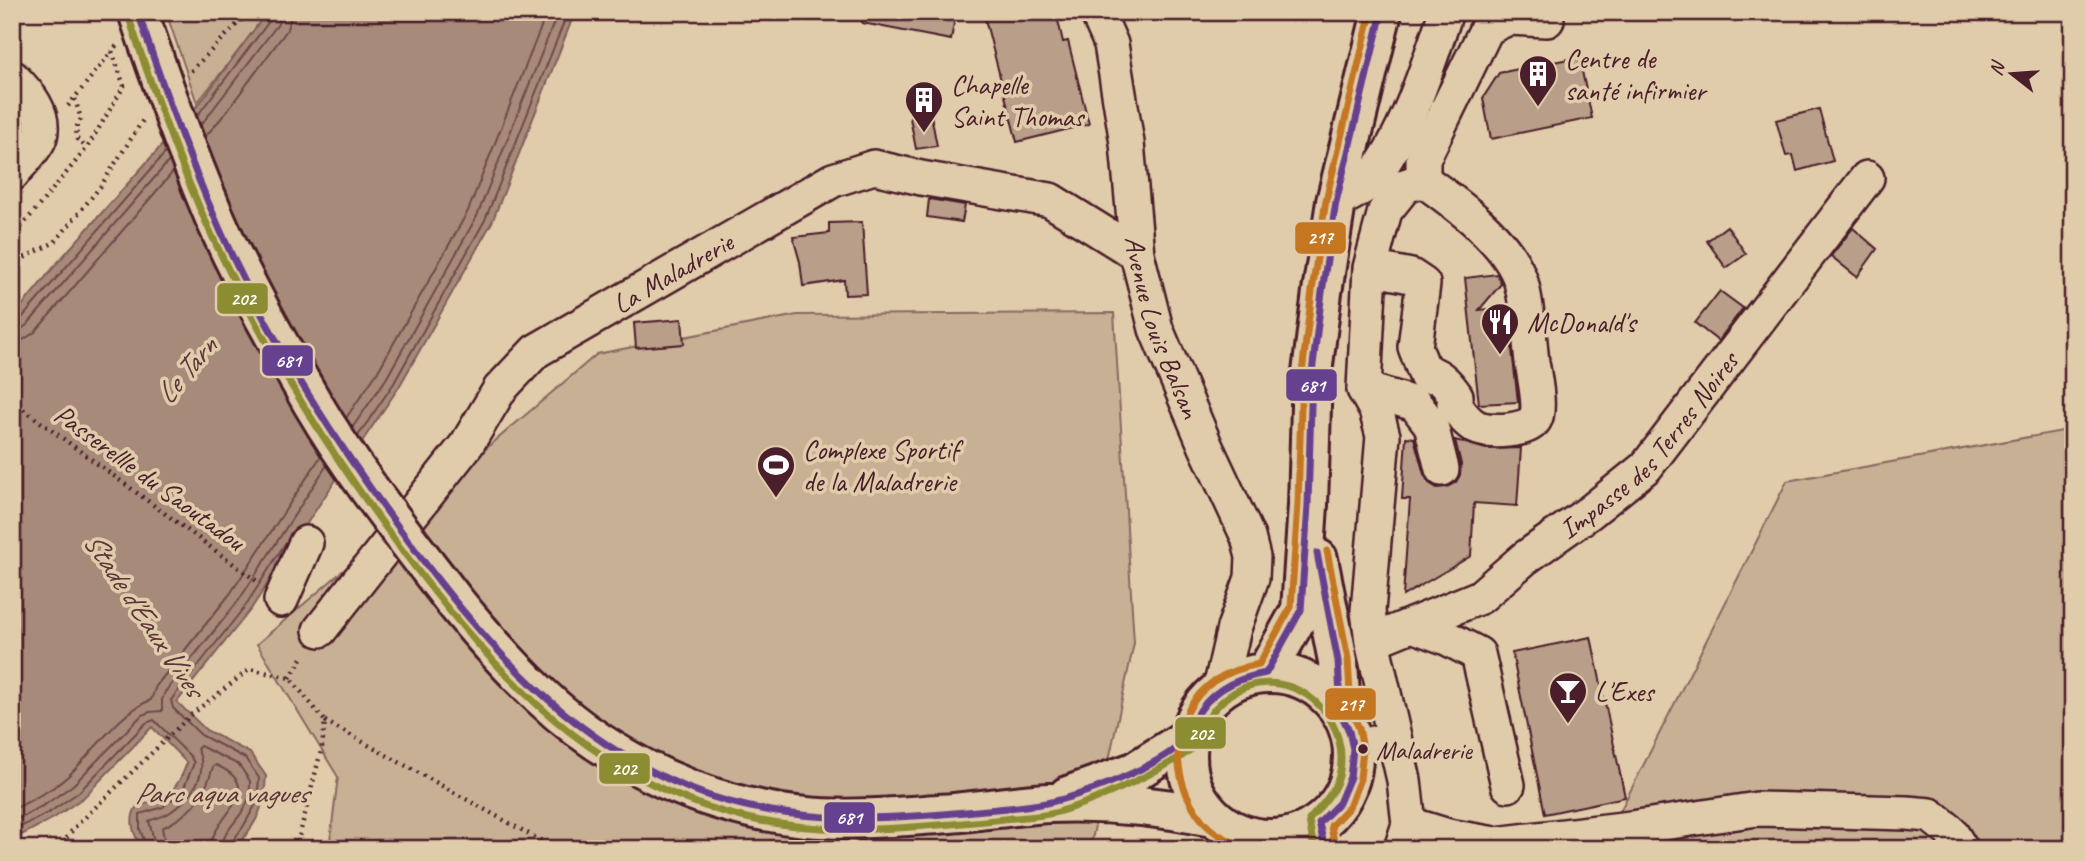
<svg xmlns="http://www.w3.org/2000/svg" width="2085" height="861" viewBox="0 0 2085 861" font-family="Caveat,sans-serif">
  <rect width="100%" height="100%" fill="#e0ccaa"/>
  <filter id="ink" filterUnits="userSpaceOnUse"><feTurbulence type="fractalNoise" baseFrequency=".0143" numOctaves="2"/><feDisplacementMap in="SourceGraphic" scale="14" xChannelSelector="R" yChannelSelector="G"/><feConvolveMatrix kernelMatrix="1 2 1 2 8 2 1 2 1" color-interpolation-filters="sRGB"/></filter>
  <g filter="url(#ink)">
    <!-- green -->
    <path fill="#c8b095" stroke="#896860" stroke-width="2" d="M166,12H266L258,26L197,103Z
      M1114,313L1134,643L1090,849H329L338,777L257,644L597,354L797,315Z
      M2073,429V849H1601L1787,481Z"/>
    <!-- water -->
    <path fill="#a78a79" stroke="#825f5a" stroke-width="2" d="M267,12H575L492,222L399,387L321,502L251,609L177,702L206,730L250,753L266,776C264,811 257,822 235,849H141C135,835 127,821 137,806C167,799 176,793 187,763L152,727L84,797L54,818L12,840V318L58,262L203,99Z"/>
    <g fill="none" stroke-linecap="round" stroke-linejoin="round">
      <!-- shore -->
      <path stroke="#6f4a4a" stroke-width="2" d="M197,116L271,19L273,12
        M201,125L278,24L281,12
        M205,137L224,115L287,30L292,12
        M12,322L21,319L166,152
        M12,331L20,330L27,325L169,161
        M12,341L23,340L35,332L173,172
        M346,418L377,373L468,211L547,12
        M352,428L386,379L477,216L558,12
        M358,436L394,383L485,220L568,12
        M12,810C31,800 52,791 68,776C93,753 119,712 151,700L156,686L230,594L321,456
        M12,822L46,804L73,785L142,715L150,712L162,711V700L165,692L239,600L327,465
        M12,831L50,812L79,792L146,723L154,720L191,757L194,763L183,790L163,807L140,814V829L147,849
        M156,849L149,821C155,818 163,817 169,813C189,800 211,774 197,749L200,746L239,765L250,781C250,786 250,793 249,798C244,817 222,830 221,849
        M166,849L162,828C191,814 204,798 213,767L216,765C271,790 212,815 210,849
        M230,849L231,843L243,827L257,802L259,778L245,758L201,735L173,708L171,700L246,605L286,542"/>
    </g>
    <!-- building -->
    <path fill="#b99e89" stroke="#4a1f2b" stroke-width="2" d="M863,12H956L951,40L862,23Z
      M1013,12H1056L1063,42L1068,41L1089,124L1017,142L985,19Z
      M1579,57L1592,118L1491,139L1483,98L1499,73Z
      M1819,109L1833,161L1797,171L1793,155L1786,156L1776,120Z
      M920,114L931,115L937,146L916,149L910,118Z
      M929,199L965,205L962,222L927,217Z
      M862,222L867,294L845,295L844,280L803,286L800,262L793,237L829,233V223Z
      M1727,226L1746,254L1726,268L1707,241Z
      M1853,228L1877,249L1857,277L1831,256Z
      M1497,274L1501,284L1479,310L1507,307L1518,402L1479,404L1465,278Z
      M1720,291L1743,308L1718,341L1695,323Z
      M682,319L684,344L636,348L634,323Z
      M1406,437L1414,438L1424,474L1429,483L1437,488L1447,487L1456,482L1460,475L1461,464L1455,440L1486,449L1521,448L1517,506L1474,503L1471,556L1403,596L1410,499H1402Z
      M1591,637L1625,797L1545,814L1512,653Z"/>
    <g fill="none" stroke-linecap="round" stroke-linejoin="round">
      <defs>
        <g id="minor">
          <path id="s1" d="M1097,12L1111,44L1127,143L1137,254L1156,329L1206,447L1248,537L1253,557L1252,578L1234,628L1220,689"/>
          <path d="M12,77C28,93 46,113 40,137C38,146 19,165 12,174"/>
          <path d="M1423,180V159L1487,28L1508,18L1547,20"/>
          <path d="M1336,202C1346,196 1361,190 1369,182C1404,142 1429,63 1446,12"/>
          <path d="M1370,268L1411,276L1423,284L1415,347L1426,376L1430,373C1441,376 1449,386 1456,396L1454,404C1460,412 1466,422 1476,427C1488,433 1528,432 1535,419C1541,409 1534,374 1532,362C1529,336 1528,307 1521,282C1509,242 1457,204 1423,180L1405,186L1385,211L1370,268L1364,389L1376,410L1383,436L1368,611L1372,641L1394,737"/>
          <path d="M1364,389L1415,404L1431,425L1442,469"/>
          <path d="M281,600L306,543"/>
          <path d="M1412,625L1447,638L1478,654L1508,785"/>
          <path id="s2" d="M320,630L467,444L500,389L536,351L833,180L874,167L921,178L1050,200L1137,254"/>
          <path id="s3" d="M1372,641L1480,597L1525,558L1590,512L1646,467L1867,178"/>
          <path d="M1353,749L1394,737L1404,780L1409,824L1401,849"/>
          <path d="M1409,824L1448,836L1495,844L1631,828L1757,809L1907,813L1930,815L1950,831L1961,849"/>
        </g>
        <path id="major" d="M1318,559L1338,661L1341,714
          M455,602C482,635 510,667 541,696C611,763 709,808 806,817C850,821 895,817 938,814C975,812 1012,805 1049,803C1104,801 1159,806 1212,817
          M1266,673L1301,610L1308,505L1312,373L1322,292L1336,202L1382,12
          M1187 756a83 83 0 1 1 166 0a83 83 0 1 1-166 0Z
          M1068,796L1134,772L1188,738"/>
      </defs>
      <!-- minor casing -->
      <use href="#minor" stroke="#4a1f2b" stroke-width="38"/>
      <!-- major casing -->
      <use href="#major" stroke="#4a1f2b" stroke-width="44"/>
      <!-- path -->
      <path stroke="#4a1f2b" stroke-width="4.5" stroke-dasharray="2 5" stroke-linecap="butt" d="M191,71L249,12
        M75,99L81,119L76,128L77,139L87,148
        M68,106L112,51
        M12,238L87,148L124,86L112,51L117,45
        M12,264L55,242L100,187L143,120
        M12,401L258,582
        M290,678L304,655
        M325,721L556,849
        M58,849L74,828L192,714L250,669L290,678L325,721L322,747L296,849"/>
      <!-- minor -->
      <use href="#minor" stroke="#e0ccaa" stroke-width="33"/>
      <!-- major -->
      <use href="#major" stroke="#e0ccaa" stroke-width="38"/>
      <defs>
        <path id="major-bridge" d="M138,12C161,81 186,149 214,216C242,280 278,343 313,404C354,474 406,538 455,602"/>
      </defs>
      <!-- major-bridge casing -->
      <use href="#major-bridge" stroke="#4a1f2b" stroke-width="44" stroke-linecap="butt"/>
      <!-- major-bridge -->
      <use href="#major-bridge" stroke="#e0ccaa" stroke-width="38"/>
      <defs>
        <path id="bus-1" d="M138,12C166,96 196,180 234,260C283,362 345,456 413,547C486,646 571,740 688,788C776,824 873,821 966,812C992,809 1019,808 1046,803C1082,796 1158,767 1184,741C1190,734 1191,727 1195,719C1209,691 1237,678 1266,673L1301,610L1308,505L1312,373L1322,292L1336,202L1382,12
          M1317,553L1338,661L1341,714L1349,731L1353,749L1350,777L1339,803L1319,823L1325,849"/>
        <path id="bus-2" d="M128,15C157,102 187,187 228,269C277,370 338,464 405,554C495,673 591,780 742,817C825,837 911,828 995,820C1016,817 1037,818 1058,812C1101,799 1143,779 1182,756C1201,744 1197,737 1207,720C1217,702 1237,687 1257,684C1309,676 1351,726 1339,776C1334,794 1320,806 1309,820L1314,849"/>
        <path id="bus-3" d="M1327,551L1348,659L1351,711L1359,728L1363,749L1360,779L1349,807L1331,826L1335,847
          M1247,849C1231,840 1213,835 1202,820C1169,779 1168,714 1214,681C1228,672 1243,667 1259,664L1291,607L1298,504L1302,373L1312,291L1326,200L1371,12"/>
      </defs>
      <!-- bus-1 casing -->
      <use href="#bus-1" stroke="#e0ccaa" stroke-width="12"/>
      <!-- bus-2 casing -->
      <use href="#bus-2" stroke="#e0ccaa" stroke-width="12"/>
      <!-- bus-3 casing -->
      <use href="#bus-3" stroke="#e0ccaa" stroke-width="12"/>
      <!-- bus-1 -->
      <use href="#bus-1" stroke="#66418f" stroke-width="7"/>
      <!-- bus-2 -->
      <use href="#bus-2" stroke="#8c8c33" stroke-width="7"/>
      <!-- bus-3 -->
      <use href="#bus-3" stroke="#c47621" stroke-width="7"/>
    </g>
  </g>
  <!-- icons -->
  <defs>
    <symbol id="building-pin" viewBox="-11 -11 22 30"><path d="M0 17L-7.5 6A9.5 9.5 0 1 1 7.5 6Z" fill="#4a1f2b" stroke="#e0ccaa"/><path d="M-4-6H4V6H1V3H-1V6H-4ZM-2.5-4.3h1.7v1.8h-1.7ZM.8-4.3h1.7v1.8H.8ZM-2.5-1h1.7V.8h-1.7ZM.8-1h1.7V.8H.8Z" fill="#fff"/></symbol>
    <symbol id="restaurant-pin" viewBox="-11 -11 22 30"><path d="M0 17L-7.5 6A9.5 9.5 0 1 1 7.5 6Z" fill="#4a1f2b" stroke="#e0ccaa"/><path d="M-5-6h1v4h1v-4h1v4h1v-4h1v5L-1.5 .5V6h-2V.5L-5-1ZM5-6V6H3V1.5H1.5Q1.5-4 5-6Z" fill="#fff"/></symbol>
    <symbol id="stadium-pin" viewBox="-11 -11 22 30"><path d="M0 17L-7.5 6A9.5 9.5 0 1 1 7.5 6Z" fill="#4a1f2b" stroke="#e0ccaa"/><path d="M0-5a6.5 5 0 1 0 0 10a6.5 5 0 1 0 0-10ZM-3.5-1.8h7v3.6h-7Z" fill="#fff"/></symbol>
    <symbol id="bar-pin" viewBox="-11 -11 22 30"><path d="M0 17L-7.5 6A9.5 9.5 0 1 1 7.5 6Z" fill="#4a1f2b" stroke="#e0ccaa"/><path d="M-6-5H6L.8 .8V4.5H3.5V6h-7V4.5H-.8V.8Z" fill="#fff"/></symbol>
  </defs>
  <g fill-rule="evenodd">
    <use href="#building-pin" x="1516" y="52" width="44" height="60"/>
    <use href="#building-pin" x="902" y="78" width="44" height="60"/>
    <use href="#restaurant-pin" x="1478" y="300" width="44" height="60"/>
    <use href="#stadium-pin" x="754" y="443" width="44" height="60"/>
    <use href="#bar-pin" x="1546" y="669" width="44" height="60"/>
  </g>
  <!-- markers -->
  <circle fill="#4a1f2b" stroke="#e0ccaa" stroke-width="2.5" cx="1363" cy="749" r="6"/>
  <g text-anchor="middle" stroke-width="7" stroke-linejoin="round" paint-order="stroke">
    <!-- bus labels -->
    <g font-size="26" fill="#4a1f2b" stroke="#e0ccaa" text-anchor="start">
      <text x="1376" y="759">Maladrerie</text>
    </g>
    <!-- poi labels -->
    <g font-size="28" fill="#4a1f2b" stroke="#e0ccaa" text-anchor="start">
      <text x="1565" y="68">Centre de<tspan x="1565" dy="32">santé infirmier</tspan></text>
      <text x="951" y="94">Chapelle<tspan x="951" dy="32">Saint Thomas</tspan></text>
      <text x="1527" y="332">McDonald's</text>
      <text x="803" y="459">Complexe Sportif<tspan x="803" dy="32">de la Maladrerie</tspan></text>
      <text x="1595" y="701">L'Exes</text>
    </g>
    <!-- street labels -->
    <g font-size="28" fill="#4a1f2b" stroke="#e0ccaa">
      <text dy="10" stroke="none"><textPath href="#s2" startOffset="511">La Maladrerie</textPath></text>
      <text dy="10" stroke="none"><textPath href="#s1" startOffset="324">Avenue Louis Balsan</textPath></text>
      <text dy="10" stroke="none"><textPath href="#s3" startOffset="345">Impasse des Terres Noires</textPath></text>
      <text transform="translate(150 477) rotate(36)" y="10">Passerellle du Saoutadou</text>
    </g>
    <!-- water labels -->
    <g font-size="30" font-style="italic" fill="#5d343b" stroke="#e0ccaa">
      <text transform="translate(186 370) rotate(-50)" y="10">Le Tarn</text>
      <text transform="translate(144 614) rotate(56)" y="10">Stade d'Eaux Vives</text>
      <text x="221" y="803">Parc aqua vagues</text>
    </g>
  </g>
  <g stroke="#e0ccaa" stroke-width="2.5">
    <rect x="1294" y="221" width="53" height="34" rx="7" fill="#c47621"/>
    <rect x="216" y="282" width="53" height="33" rx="7" fill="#8c8c33"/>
    <rect x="261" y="344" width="53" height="33" rx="7" fill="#66418f"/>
    <rect x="1285" y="368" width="53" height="34" rx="7" fill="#66418f"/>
    <rect x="1324" y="687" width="53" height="34" rx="7" fill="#c47621"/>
    <rect x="1174" y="716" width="53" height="34" rx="7" fill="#8c8c33"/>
    <rect x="598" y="752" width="53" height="33" rx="7" fill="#8c8c33"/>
    <rect x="823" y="801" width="53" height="33" rx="7" fill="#66418f"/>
  </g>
  <g font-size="19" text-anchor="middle" font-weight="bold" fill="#fff">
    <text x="1320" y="244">217</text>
    <text x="243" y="305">202</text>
    <text x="288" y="367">681</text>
    <text x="1312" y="392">681</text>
    <text x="1351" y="711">217</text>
    <text x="1201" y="740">202</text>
    <text x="624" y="775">202</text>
    <text x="849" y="824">681</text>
  </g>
  <!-- margin -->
  <rect width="2085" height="861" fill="none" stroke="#e0ccaa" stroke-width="42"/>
  <rect x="21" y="21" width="2043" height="819" fill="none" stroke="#4a1f2b" stroke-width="2.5" filter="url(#ink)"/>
  <!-- north arrow -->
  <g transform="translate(2012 74) rotate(287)" stroke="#e0ccaa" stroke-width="5" paint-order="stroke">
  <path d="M0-5L12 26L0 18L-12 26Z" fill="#4a1f2b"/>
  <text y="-10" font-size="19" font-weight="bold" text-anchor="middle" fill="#4a1f2b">N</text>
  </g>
</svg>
